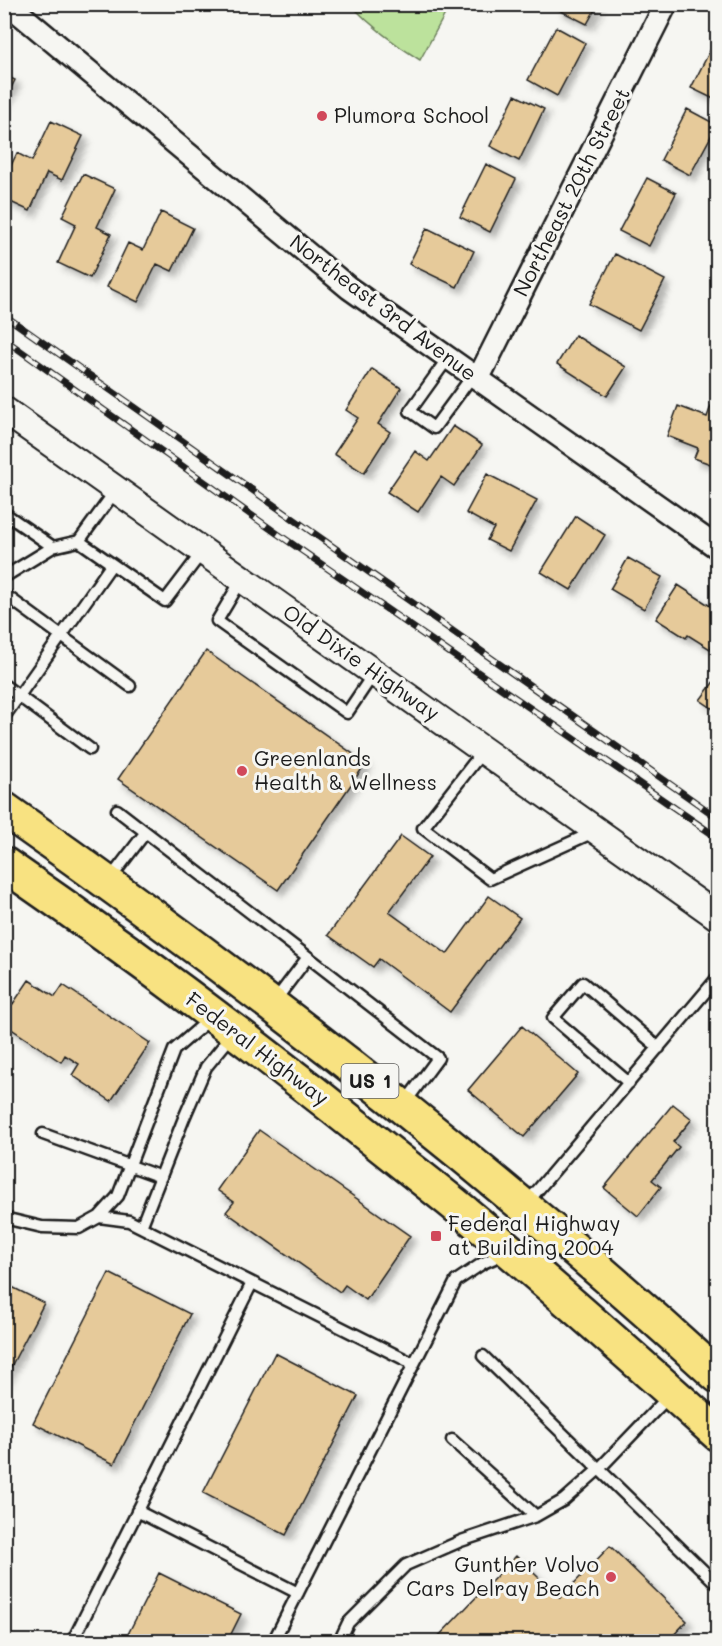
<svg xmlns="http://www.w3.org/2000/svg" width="722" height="1646" viewBox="0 0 722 1646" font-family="Mali,sans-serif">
  <defs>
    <filter id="shadow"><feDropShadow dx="5.5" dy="5.5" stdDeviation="3" flood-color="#0004"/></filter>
  </defs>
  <rect width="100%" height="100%" fill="#f6f6f2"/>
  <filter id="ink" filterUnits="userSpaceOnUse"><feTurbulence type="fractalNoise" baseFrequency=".0167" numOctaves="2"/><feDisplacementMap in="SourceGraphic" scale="12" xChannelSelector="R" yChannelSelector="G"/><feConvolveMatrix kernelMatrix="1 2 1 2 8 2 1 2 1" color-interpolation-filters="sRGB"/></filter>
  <g filter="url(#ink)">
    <!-- green -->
    <path fill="#bce29c" stroke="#6c7f5c" stroke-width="1.5" d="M351,5H450L420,60C394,44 372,27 351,5Z"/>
    <!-- building -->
    <path fill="#e6ca9a" stroke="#1c1c1c" stroke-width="1.5" filter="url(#shadow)" d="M560,4H598L587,24L557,9Z
      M556,27L585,43L557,96L528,80Z
      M718,35V101L691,88Z
      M4,75L15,80L4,102Z
      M515,95L544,109L519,161L490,146Z
      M687,109L717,125L690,175L661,160Z
      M51,121L83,136L62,180L47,173L30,211L4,199V180L17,153L32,161Z
      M486,164L516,179L490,232L460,217Z
      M83,174L115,189L97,227L111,234L90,278L58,263L76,224L62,217Z
      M647,178L676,193L649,246L619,231Z
      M161,212L193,228L172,271L157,264L138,302L107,287L128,243L143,250Z
      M427,228L474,251L457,287L409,264Z
      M615,254L665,280L639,330L589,304Z
      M575,335L626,367L607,396L557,364Z
      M372,369L401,388L378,424L390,432L364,473L334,454L358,418L346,410Z
      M678,406L707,417L711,406L718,408V462L716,466L694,458L698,448L667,436Z
      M453,426L482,445L454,486L441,477L418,512L387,492L415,451L429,461Z
      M487,474L537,500L509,551L487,540L494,528L466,513Z
      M576,516L605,535L571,590L541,572Z
      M628,558L662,577L644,609L610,589Z
      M678,585L718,611V636L710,649L688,635L686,638L656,619Z
      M206,651L366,763L278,890L118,779Z
      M718,676V712L700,700Z
      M401,836L430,857L389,912L447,954L489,896L520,918L450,1012L379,959L373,967L328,935Z
      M29,980L55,997L63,985L150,1043L111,1101L72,1075L79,1064L65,1055L61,1062L4,1024V1017Z
      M522,1026L578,1074L524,1137L468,1090Z
      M673,1104L692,1119L673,1142L679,1147L652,1180L661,1187L638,1216L604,1188Z
      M259,1130L410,1236L366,1300L345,1285L340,1292L226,1212L234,1202L217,1190Z
      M109,1273L190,1314L114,1464L33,1423Z
      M4,1283L44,1303L4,1380Z
      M275,1353L358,1396L286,1535L203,1493Z
      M610,1546L687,1621L667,1642H433L516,1556L560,1598Z
      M159,1573L241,1614L227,1642H124Z"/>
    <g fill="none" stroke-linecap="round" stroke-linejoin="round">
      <defs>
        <path id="service" d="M448,358L410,411L434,428L473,375
          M4,513L53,547L79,541L112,564
          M79,541L116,490
          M4,577L53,547
          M242,579L217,621L347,713L374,673
          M4,594L130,686
          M4,685L90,749
          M4,717L112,564L165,601L203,551
          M483,751L423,828L490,879L596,831
          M117,810L308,957
          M110,879L145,833
          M274,1002L308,957L438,1058L404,1104
          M629,1083L553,1018L583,983L659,1048
          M43,1134L161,1177
          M526,1204L718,977
          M99,1217L129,1221L414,1364
          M4,1218L42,1227L79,1228L99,1217L118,1196L174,1050L212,1017
          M141,1227L184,1118L206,1067L233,1034
          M483,1356L718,1585
          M452,1440L536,1516
          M137,1511L298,1593
          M72,1642L252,1283
          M273,1642L456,1281L483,1263L506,1253
          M339,1642L348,1623L406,1565L461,1541L536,1516L564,1500L599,1469L670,1395"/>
        <path id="minor" d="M8,4L349,288L718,548
          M478,379L666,4"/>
        <path id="tertiary" d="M4,410L718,917"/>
        <path id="primary" d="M4,809C253,984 494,1171 718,1376
          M4,864C137,956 265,1052 390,1153C421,1178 453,1202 483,1228C562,1295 640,1364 718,1434"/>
      </defs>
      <!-- service casing -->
      <use href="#service" stroke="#1c1c1c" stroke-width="15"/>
      <!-- minor casing -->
      <use href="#minor" stroke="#1c1c1c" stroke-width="26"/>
      <!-- tertiary casing -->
      <use href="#tertiary" stroke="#1c1c1c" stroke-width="30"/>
      <!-- primary casing -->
      <use href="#primary" stroke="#1c1c1c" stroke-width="38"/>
      <!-- service -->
      <use href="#service" stroke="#f6f6f2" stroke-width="10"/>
      <!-- minor -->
      <use href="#minor" stroke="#f6f6f2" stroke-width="21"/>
      <!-- tertiary -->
      <use href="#tertiary" stroke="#f6f6f2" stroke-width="26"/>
      <!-- primary -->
      <use href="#primary" stroke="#f8e281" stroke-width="33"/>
      <defs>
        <path id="rail" d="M4,315L718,818
          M4,339L275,532L718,838"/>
      </defs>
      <!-- rail casing -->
      <use href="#rail" stroke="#1c1c1c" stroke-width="7"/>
      <!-- rail -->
      <use href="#rail" stroke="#f6f6f2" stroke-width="4.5" stroke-dasharray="14" stroke-linecap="butt"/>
    </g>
  </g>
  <!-- markers -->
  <g fill="#d1495b" stroke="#f6f6f2" stroke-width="2">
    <circle cx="322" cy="116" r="6"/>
    <circle cx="242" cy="771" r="6"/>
    <rect x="430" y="1230" width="12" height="12" rx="3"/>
    <circle cx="611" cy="1577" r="6"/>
  </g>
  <g text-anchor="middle" stroke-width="6" stroke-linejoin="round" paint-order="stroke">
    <!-- shield labels -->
    <rect fill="#f6f6f2" stroke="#5d5d5c" stroke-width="1.5" x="341.5" y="1064" width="57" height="34" rx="4.5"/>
    <g font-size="20" font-weight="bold" fill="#1c1c1c">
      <text x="370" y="1088">US 1</text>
    </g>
    <!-- poi labels -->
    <g font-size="21" fill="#1c1c1c" stroke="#f6f6f2" text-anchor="start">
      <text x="334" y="123">Plumora School</text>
      <text x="254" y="766">Greenlands<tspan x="254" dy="24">Health &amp; Wellness</tspan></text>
      <text x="448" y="1231">Federal Highway<tspan x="448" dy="24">at Building 2004</tspan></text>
      <text x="599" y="1572" text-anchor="end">Gunther Volvo<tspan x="599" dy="24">Cars Delray Beach</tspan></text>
    </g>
    <!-- street labels -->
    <g font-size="21" fill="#1c1c1c" stroke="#f6f6f2">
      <text transform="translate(572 192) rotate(-63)" y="7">Northeast 20th Street</text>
      <text transform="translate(383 308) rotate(37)" y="7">Northeast 3rd Avenue</text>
      <text transform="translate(361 663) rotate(35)" y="7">Old Dixie Highway</text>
      <text transform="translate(257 1049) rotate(37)" y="7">Federal Highway</text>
    </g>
  </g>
  <!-- margin -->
  <rect width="722" height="1646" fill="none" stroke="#f6f6f2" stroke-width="24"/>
  <rect x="12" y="12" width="698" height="1622" fill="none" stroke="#1c1c1c" stroke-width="2" filter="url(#ink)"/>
</svg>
